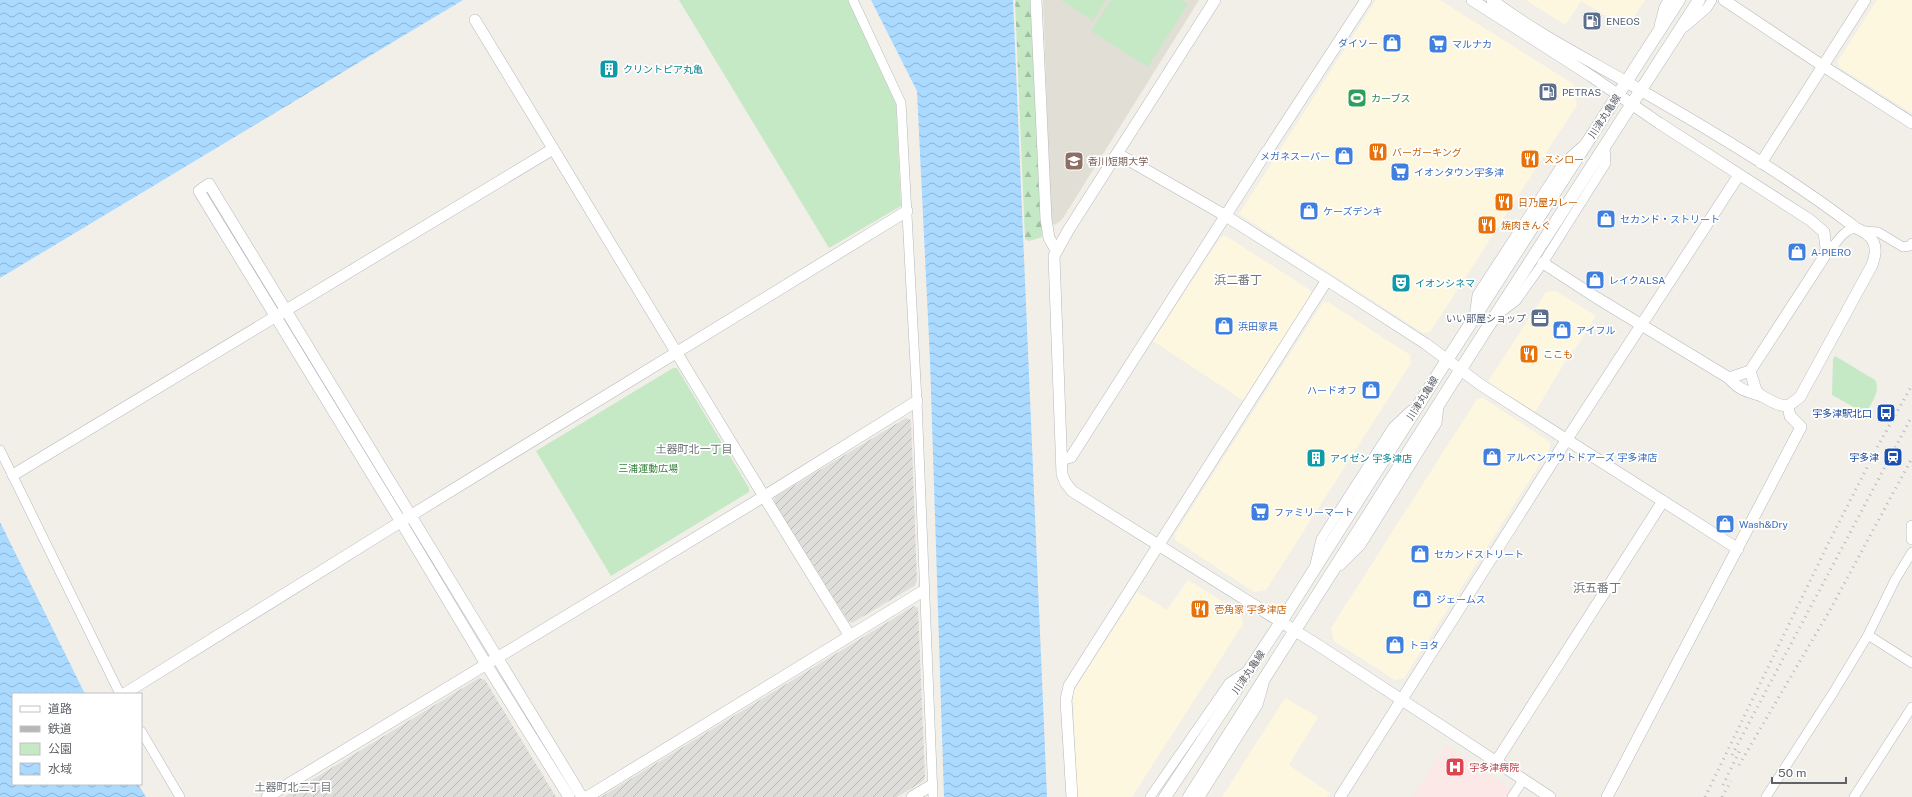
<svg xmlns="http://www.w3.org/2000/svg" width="1912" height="797" viewBox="0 0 1912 797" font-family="'Public Sans','Noto Sans JP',sans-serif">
  <defs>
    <pattern id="industrial-furrows" width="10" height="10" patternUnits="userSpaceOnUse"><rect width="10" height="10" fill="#e0deda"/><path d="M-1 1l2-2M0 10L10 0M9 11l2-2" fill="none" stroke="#b9b8b5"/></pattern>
    <pattern id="forest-firs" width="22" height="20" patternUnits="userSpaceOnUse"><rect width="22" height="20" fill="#c5e8c5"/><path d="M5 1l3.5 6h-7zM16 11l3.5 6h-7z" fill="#a3c0a4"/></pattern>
    <pattern id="water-waves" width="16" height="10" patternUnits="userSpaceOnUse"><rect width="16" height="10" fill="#aadaff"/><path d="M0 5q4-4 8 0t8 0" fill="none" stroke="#8eb4d2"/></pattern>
  </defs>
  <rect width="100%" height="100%" fill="#f1efe8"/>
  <!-- commercial -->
  <path fill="#fef7e0" d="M1376,0H1440L1573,84L1577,105L1430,332L1423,333L1239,214Z
    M1526,0H1645L1627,28L1581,1L1565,25Z
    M1877,0H1912V113L1839,67L1838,61Z
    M1226,236L1310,290L1311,295L1244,401L1153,341L1221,237Z
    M1556,291L1596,316L1574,351L1572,350L1534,414L1490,385L1489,380L1546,292Z
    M1323,302H1328L1410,355L1411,363L1266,590L1254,592L1175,540V534Z
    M1483,398L1550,442V448L1404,678L1395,680L1334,641L1331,628L1477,399Z
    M1188,580L1241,613L1243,624L1132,797H1077L1073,694L1075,689L1137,592L1167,610Z
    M1285,698L1318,717L1289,765L1330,793L1327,797H1222Z"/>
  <!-- industrial -->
  <path fill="url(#industrial-furrows)" d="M906,418L911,420L917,581L914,586L852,623L848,621L774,502L775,497Z
    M914,606L918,608L925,778L922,782L897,797H601Z
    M479,678L485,680L556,797H284Z"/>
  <!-- education -->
  <path fill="#e1ded6" d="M1043,0H1199L1063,218L1058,223L1054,225L1051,220Z"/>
  <!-- medical -->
  <path fill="#fce8e6" d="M1446,746L1511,789L1506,797H1413Z"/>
  <!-- green -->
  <path fill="#c5e8c5" d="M679,0H848L896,104L901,206L829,248Z
    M1061,0H1106L1093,21Z
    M1111,0H1182L1188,4L1148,67L1091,31Z
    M1835,356L1875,380C1881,391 1871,403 1866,414L1832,395L1833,359Z
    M673,368H677L749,488V492L611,576L536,451Z"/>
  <!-- forest -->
  <path fill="url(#forest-firs)" d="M1015,0H1031L1042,237L1029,241L1025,239Z"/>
  <!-- water -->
  <path fill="url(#water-waves)" d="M0,0H463L0,278Z
    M871,0H1013L1047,797H944L930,360L917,91Z
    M0,522L85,694H13V784H138L146,797H0Z"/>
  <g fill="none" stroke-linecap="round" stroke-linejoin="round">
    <defs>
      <path id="minor" d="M853,0L901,103L917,401L933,797
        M1659,26L1664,7L1668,0
        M1685,27L1707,8L1712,0
        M1863,231L1878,232L1903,247L1910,246L1912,243
        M1824,257C1834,248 1842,229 1856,228
        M1500,313L1516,301L1543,263L1606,163L1605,145
        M1474,317L1477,295L1563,163L1581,147
        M0,450L120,694
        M1315,564L1321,539L1393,427L1411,410
        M1340,566L1361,545L1437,423L1439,406
        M1868,635L1912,663
        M141,731L180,797
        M1150,797L1229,683L1247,671
        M1200,797L1258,705L1264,684
        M1512,797L1523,780
        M1766,797L1833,693L1868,635L1895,580L1912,552
        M1854,797L1912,707"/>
      <path id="tertiary" d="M1036,0L1046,219L1049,238L1056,250
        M1215,0L1069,229L1054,256L1062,474L1065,482L1072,491L1321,647L1550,797
        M1472,0L1591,76L1659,123L1810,220L1824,232L1826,248L1824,257L1750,371L1756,390L1761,396
        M1492,0C1538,35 1593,62 1642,91C1715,133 1789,177 1856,228C1875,236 1879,247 1872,265L1800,397L1788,406C1775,405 1772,401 1762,396C1747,391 1740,391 1729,378L1597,298L1543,263
        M1724,0L1823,66L1912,123
        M475,20C600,225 723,432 850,636
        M1270,147L1366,0
        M1118,154L1226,216L1327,280L1426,344L1481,385L1738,549
        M1761,163L1865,0
        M1729,378L1750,371
        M1061,460L1071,457L1267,151
        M13,475L553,149
        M1912,526V539
        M124,694L410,516L907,211
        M1496,762L1663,501
        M267,797L763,497L917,401
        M569,797L486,664L401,522L199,191L209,184L582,797
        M587,797L923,591
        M912,797L932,785
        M1072,797L1066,700L1069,686L1327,280
        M1340,797L1567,439L1739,175
        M1607,797L1801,427L1790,416L1788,406"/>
      <path id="secondary" d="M1165,797L1281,622L1447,360L1679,0
        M1189,797L1475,347L1699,0"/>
    </defs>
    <!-- minor casing -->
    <use href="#minor" stroke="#b5b8bc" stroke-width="10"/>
    <!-- tertiary casing -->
    <use href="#tertiary" stroke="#b5b8bc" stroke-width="12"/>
    <!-- secondary casing -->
    <use href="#secondary" stroke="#b6babf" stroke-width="13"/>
    <!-- minor -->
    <use href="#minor" stroke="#fff" stroke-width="9"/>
    <!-- tertiary -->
    <use href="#tertiary" stroke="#fff" stroke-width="11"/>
    <!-- secondary -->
    <use href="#secondary" stroke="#fff" stroke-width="12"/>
    <!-- rail -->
    <path stroke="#b6b7b8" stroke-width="3" stroke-dasharray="1 5" stroke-linecap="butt" d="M1732,755L1912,416
      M1739,765L1830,610L1912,458
      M1723,785L1740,750
      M1705,797L1829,542L1879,444L1912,385
      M1722,797L1731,781"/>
  </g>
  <!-- icons -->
  <defs>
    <symbol id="fuel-square" viewBox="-11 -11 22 22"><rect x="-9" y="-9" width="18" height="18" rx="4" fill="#5c6f8a" stroke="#fff"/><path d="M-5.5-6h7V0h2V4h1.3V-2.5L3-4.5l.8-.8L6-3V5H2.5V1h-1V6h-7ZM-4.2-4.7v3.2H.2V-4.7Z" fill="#fff"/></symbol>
    <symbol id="shop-square" viewBox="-11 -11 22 22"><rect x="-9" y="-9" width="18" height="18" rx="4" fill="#3f7fe0" stroke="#fff"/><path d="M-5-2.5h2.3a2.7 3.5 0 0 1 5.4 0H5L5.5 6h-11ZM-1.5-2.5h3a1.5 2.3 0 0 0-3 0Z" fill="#fff"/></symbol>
    <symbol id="supermarket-square" viewBox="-11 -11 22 22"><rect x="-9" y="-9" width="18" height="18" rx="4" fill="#3f7fe0" stroke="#fff"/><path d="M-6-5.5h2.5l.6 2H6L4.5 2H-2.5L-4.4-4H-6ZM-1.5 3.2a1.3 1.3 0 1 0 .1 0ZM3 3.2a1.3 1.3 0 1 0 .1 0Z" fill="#fff"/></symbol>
    <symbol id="building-square" viewBox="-11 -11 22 22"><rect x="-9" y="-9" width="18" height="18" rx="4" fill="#0f9aa8" stroke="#fff"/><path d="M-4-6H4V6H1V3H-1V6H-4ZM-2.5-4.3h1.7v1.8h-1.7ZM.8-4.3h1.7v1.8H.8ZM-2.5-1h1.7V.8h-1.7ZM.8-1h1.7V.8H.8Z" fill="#fff"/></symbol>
    <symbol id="stadium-square" viewBox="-11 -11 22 22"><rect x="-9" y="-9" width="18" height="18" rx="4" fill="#2e9e5b" stroke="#fff"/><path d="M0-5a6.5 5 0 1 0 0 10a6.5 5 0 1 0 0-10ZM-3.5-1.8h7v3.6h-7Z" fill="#fff"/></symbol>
    <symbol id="restaurant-square" viewBox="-11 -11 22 22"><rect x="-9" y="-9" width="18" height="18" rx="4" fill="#e8710a" stroke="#fff"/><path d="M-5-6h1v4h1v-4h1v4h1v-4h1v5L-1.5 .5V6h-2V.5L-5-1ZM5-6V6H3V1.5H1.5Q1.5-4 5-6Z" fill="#fff"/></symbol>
    <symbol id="university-square" viewBox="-11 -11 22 22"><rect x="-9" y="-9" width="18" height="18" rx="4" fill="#8d6e63" stroke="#fff"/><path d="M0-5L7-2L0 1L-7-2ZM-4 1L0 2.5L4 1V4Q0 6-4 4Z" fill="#fff"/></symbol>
    <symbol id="theatre-square" viewBox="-11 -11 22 22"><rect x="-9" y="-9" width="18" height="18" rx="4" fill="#0f9aa8" stroke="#fff"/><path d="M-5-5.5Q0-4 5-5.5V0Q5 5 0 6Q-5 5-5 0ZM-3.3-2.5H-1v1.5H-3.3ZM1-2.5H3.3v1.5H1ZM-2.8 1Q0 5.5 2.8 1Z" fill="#fff"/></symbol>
    <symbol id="office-square" viewBox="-11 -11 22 22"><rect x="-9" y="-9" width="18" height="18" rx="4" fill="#5c6f8a" stroke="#fff"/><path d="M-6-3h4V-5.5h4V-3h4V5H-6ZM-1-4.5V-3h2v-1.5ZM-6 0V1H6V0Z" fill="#fff"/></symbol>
    <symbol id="bus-square" viewBox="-11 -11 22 22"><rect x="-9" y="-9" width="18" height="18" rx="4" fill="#1a4fb4" stroke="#fff"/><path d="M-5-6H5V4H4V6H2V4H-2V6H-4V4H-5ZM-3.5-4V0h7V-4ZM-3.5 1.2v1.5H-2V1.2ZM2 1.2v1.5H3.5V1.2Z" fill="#fff"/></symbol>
    <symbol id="station-square" viewBox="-11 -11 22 22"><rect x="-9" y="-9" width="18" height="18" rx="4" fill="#1a4fb4" stroke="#fff"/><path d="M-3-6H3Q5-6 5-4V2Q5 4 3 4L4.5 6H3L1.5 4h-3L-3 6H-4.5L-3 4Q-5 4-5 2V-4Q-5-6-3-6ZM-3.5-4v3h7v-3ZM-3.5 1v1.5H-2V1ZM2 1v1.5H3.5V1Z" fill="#fff"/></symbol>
    <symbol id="hospital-square" viewBox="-11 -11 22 22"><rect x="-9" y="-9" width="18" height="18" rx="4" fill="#e0444e" stroke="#fff"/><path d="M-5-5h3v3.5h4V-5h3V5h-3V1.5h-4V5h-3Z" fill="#fff"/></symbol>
  </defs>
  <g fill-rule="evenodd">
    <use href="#fuel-square" x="1581" y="10" width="22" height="22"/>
    <use href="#shop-square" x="1381" y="32" width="22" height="22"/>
    <use href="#supermarket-square" x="1427" y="33" width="22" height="22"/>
    <use href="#building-square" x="598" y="58" width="22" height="22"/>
    <use href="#fuel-square" x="1537" y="81" width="22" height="22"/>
    <use href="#stadium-square" x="1346" y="87" width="22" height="22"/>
    <use href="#restaurant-square" x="1367" y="141" width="22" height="22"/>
    <use href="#shop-square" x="1333" y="145" width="22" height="22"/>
    <use href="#restaurant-square" x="1519" y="148" width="22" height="22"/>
    <use href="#university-square" x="1063" y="150" width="22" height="22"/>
    <use href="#supermarket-square" x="1389" y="161" width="22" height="22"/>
    <use href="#restaurant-square" x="1493" y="191" width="22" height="22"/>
    <use href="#shop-square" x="1298" y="200" width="22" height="22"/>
    <use href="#shop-square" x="1595" y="208" width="22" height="22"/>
    <use href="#restaurant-square" x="1476" y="214" width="22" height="22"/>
    <use href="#shop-square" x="1786" y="241" width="22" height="22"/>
    <use href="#shop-square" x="1584" y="269" width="22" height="22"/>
    <use href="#theatre-square" x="1390" y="272" width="22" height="22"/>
    <use href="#office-square" x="1529" y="307" width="22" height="22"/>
    <use href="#shop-square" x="1213" y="315" width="22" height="22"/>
    <use href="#shop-square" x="1551" y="319" width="22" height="22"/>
    <use href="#restaurant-square" x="1518" y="343" width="22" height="22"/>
    <use href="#shop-square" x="1360" y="379" width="22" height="22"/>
    <use href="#bus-square" x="1875" y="402" width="22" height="22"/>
    <use href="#shop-square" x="1481" y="446" width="22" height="22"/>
    <use href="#station-square" x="1882" y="446" width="22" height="22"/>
    <use href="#building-square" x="1305" y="447" width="22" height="22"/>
    <use href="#supermarket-square" x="1249" y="501" width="22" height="22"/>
    <use href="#shop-square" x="1714" y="513" width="22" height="22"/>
    <use href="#shop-square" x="1409" y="543" width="22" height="22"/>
    <use href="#shop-square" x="1411" y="588" width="22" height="22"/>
    <use href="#restaurant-square" x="1189" y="598" width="22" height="22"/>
    <use href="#shop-square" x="1384" y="634" width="22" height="22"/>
    <use href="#hospital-square" x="1444" y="756" width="22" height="22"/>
  </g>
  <g text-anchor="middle" stroke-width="3.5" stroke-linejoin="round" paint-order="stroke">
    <!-- service labels -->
    <g font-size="10" fill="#4e5e75" stroke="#fff" text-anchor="start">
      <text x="1606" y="25">ENEOS</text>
      <text x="1562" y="96">PETRAS</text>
      <text x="1526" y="322" text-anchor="end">いい部屋ショップ</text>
    </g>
    <!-- shop labels -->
    <g font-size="10" fill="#366cbe" stroke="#fff" text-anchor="start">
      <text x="1378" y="47" text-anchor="end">ダイソー</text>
      <text x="1452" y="48">マルナカ</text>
      <text x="1330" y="160" text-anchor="end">メガネスーパー</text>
      <text x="1414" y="176">イオンタウン宇多津</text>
      <text x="1323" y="215">ケーズデンキ</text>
      <text x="1620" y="223">セカンド・ストリート</text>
      <text x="1811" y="256">A-PIERO</text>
      <text x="1609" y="284">レイクALSA</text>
      <text x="1238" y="330">浜田家具</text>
      <text x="1576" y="334">アイフル</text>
      <text x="1357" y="394" text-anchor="end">ハードオフ</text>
      <text x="1506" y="461">アルペンアウトドアーズ 宇多津店</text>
      <text x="1274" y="516">ファミリーマート</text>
      <text x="1739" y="528">Wash&amp;Dry</text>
      <text x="1434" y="558">セカンドストリート</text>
      <text x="1436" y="603">ジェームス</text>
      <text x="1409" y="649">トヨタ</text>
    </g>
    <!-- culture labels -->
    <g font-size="10" fill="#0d838f" stroke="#fff" text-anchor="start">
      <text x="623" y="73">クリントピア丸亀</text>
      <text x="1415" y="287">イオンシネマ</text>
      <text x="1330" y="462">アイゼン 宇多津店</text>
    </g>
    <!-- leisure labels -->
    <g font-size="10" fill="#27864d" stroke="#fff" text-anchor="start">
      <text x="1371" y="102">カーブス</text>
    </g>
    <!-- street labels -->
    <g font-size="10" fill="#5f6368" stroke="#fff">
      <text transform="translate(1604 116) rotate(-57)" y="4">川津丸亀線</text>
      <text transform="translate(1422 398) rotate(-58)" y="4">川津丸亀線</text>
      <text transform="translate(1248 672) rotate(-56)" y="4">川津丸亀線</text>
    </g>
    <!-- food labels -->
    <g font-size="10" fill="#c56008" stroke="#fff" text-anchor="start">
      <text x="1392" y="156">バーガーキング</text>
      <text x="1544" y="163">スシロー</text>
      <text x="1518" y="206">日乃屋カレー</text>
      <text x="1501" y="229">焼肉きんぐ</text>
      <text x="1543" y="358">ここも</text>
      <text x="1214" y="613">壱角家 宇多津店</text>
    </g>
    <!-- education labels -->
    <g font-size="10" fill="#785e54" stroke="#fff" text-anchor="start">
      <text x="1088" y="165">香川短期大学</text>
    </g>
    <!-- transit labels -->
    <g font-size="10" fill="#164399" stroke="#fff" text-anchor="end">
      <text x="1872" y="417">宇多津駅北口</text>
      <text x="1879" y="461">宇多津</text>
    </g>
    <!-- park labels -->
    <g font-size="10" fill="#348238" stroke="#fff">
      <text x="648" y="472">三浦運動広場</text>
    </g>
    <!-- health labels -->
    <g font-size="10" fill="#be3a42" stroke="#fff" text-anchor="start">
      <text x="1469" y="771">宇多津病院</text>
    </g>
    <!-- neighbourhood labels -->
    <g font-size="11" fill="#70757a" stroke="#fff">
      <text x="694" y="453">土器町北一丁目</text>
      <text x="293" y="791">土器町北二丁目</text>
    </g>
    <!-- quarter labels -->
    <g font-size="12" fill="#70757a" stroke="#fff">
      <text x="1238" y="284">浜二番丁</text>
      <text x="1597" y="592">浜五番丁</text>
    </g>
  </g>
  <!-- legend -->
  <rect x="12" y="693" width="130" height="92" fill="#ffffff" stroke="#bfc1c3"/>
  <rect x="20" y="706" width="20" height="6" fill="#ffffff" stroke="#bfc1c3"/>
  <text x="48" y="713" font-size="12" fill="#5f6368">道路</text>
  <rect x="20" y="726" width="20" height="6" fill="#b6b7b8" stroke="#bfc1c3"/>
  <text x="48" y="733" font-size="12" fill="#5f6368">鉄道</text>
  <rect x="20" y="743" width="20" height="12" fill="#c5e8c5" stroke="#bfc1c3"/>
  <text x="48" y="753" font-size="12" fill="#5f6368">公園</text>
  <rect x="20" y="763" width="20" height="12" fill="url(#water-waves)" stroke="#bfc1c3"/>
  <text x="48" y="773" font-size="12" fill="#5f6368">水域</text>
  <!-- scale -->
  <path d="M1772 777v6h74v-6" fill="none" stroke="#5f6368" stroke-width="2"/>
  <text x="1778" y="777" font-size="12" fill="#5f6368" stroke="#ffffff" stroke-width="3" paint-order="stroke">50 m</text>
</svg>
